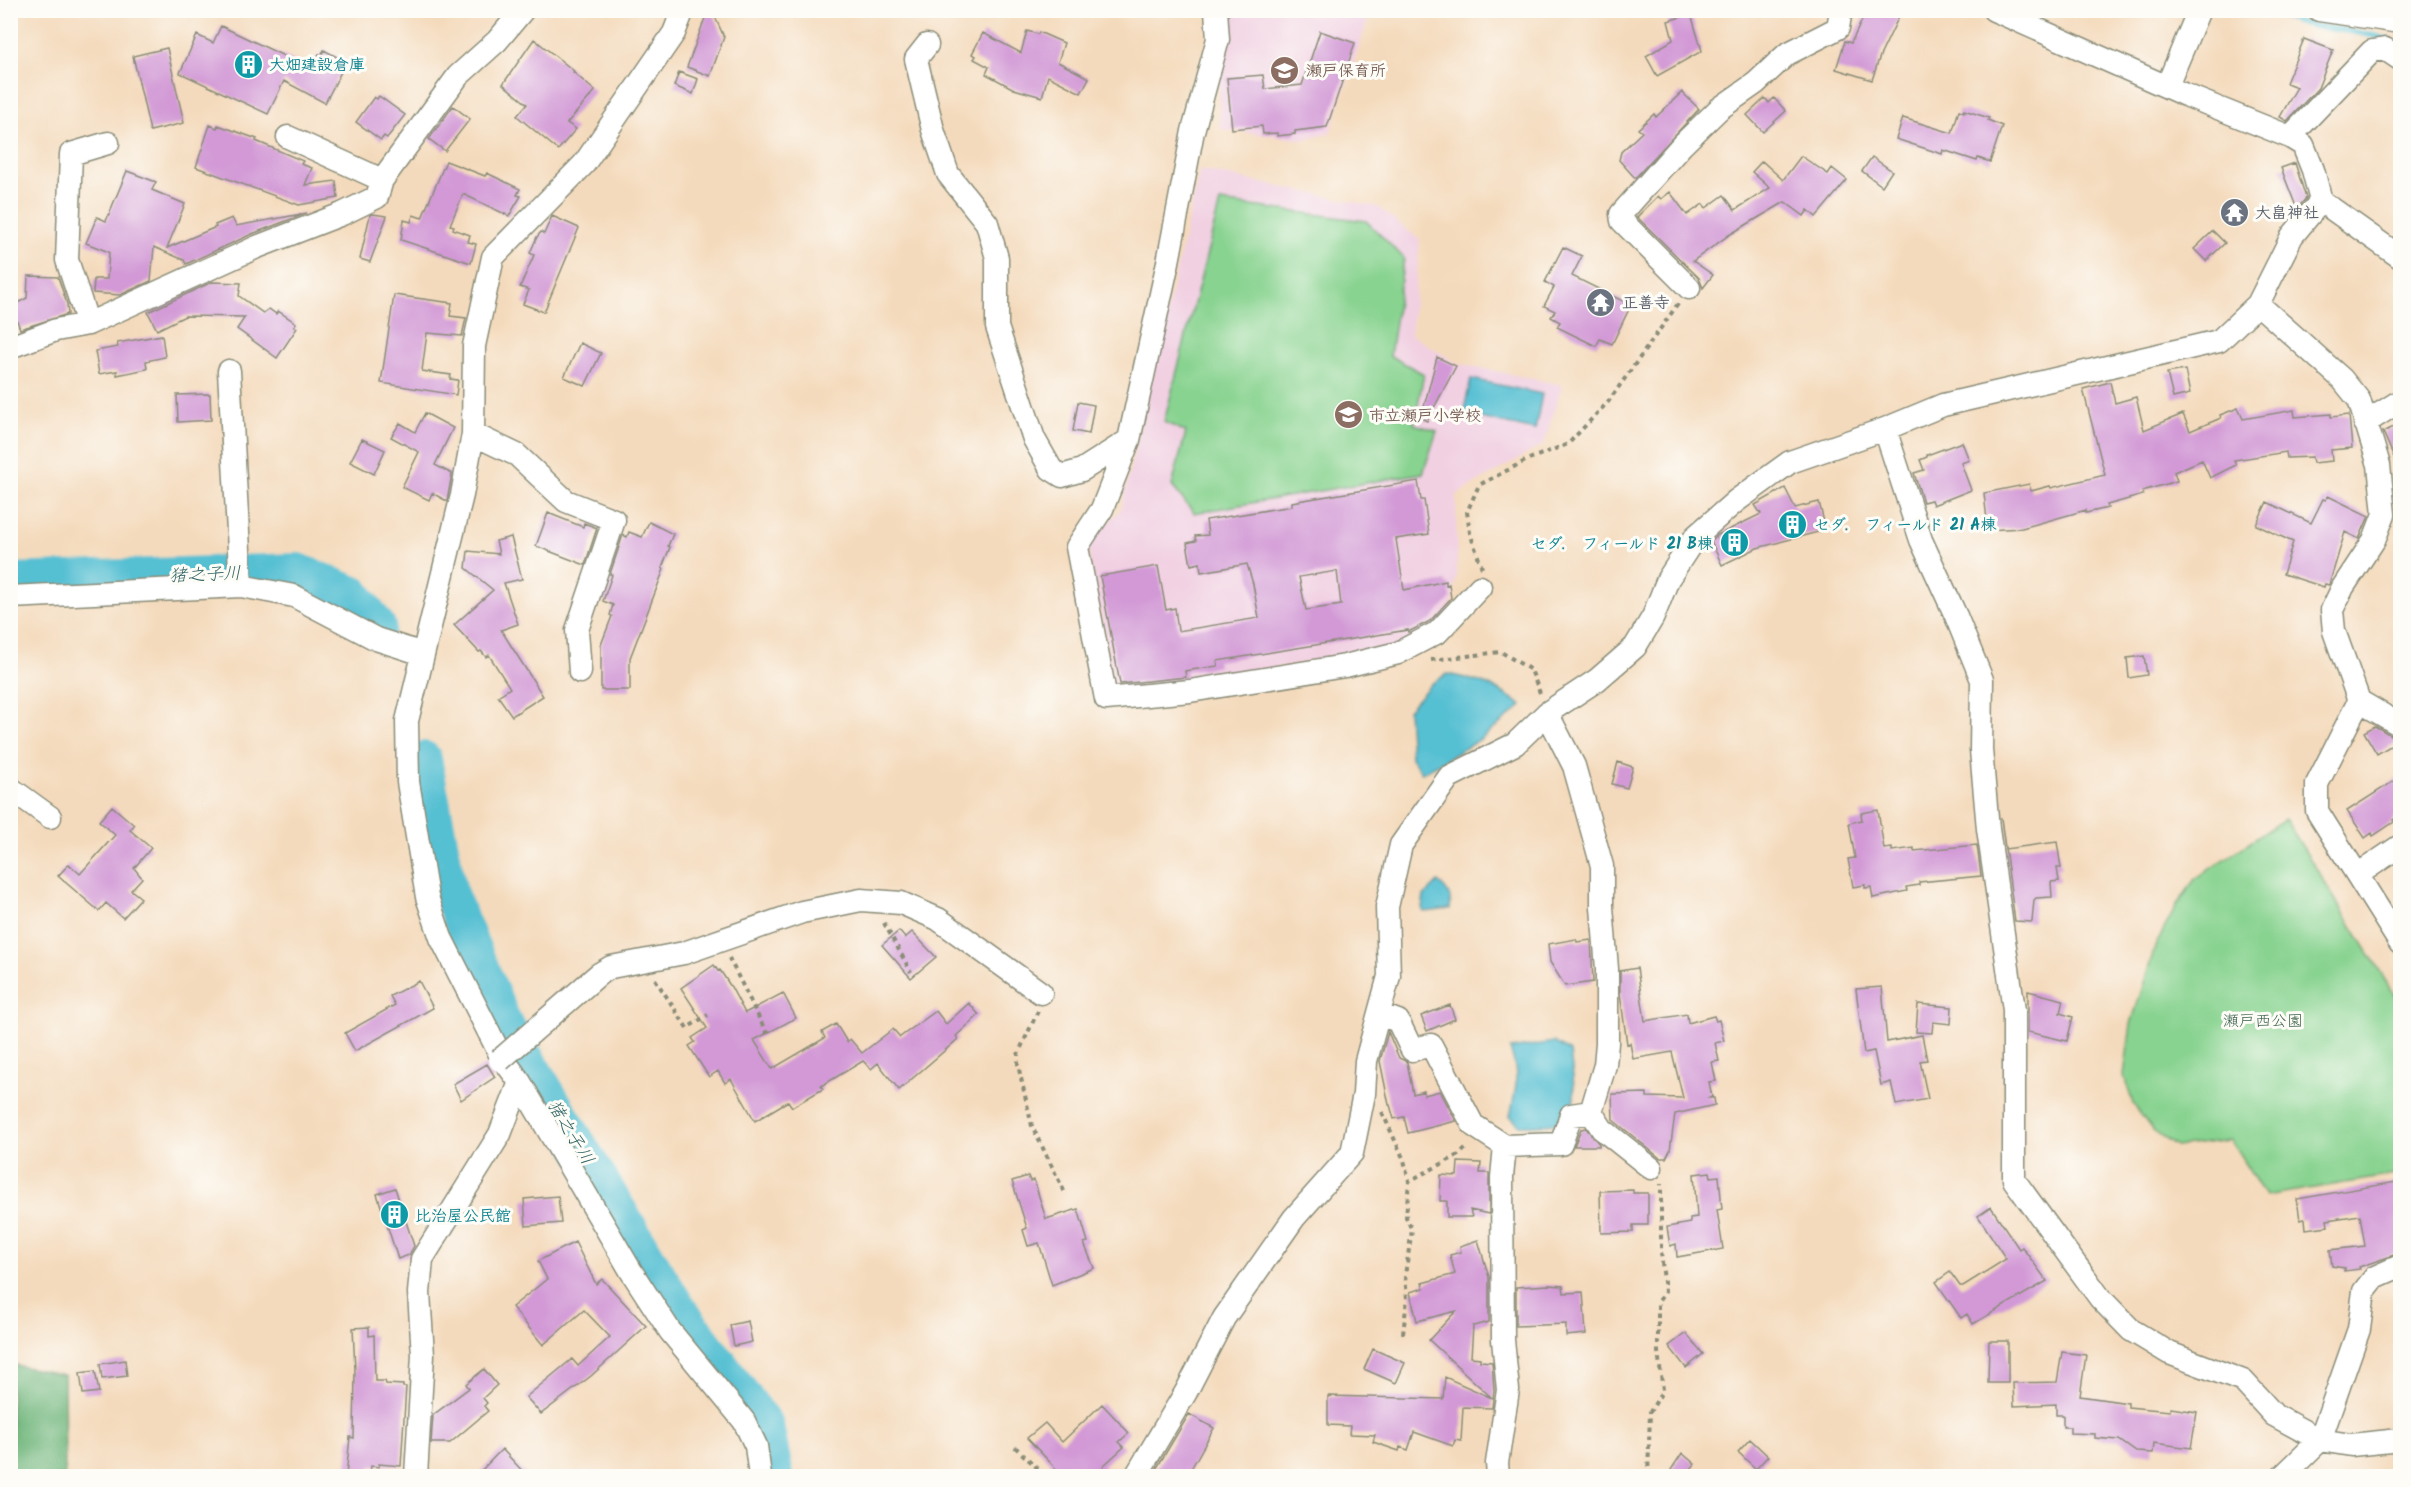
<svg xmlns="http://www.w3.org/2000/svg" width="2411" height="1487" viewBox="0 0 2411 1487" font-family="Kalam,'Klee One',sans-serif">
  <rect width="100%" height="100%" fill="#fdfcf7"/>
  <filter id="ink" filterUnits="userSpaceOnUse"><feTurbulence type="fractalNoise" baseFrequency=".0167" numOctaves="2"/><feDisplacementMap in="SourceGraphic" scale="12" xChannelSelector="R" yChannelSelector="G"/><feConvolveMatrix kernelMatrix="1 2 1 2 8 2 1 2 1" color-interpolation-filters="sRGB"/></filter>
  <filter id="wash" filterUnits="userSpaceOnUse"><feTurbulence type="fractalNoise" baseFrequency=".008" numOctaves="4" result="noise"/><feDisplacementMap in="SourceGraphic" scale="24" xChannelSelector="R" yChannelSelector="G"/><feGaussianBlur stdDeviation="1.35" result="paint"/><feColorMatrix in="noise" values="0 0 0 0 0 0 0 0 0 0 0 0 0 0 0 0 0 1.4 0 .05"/><feComposite in="paint" operator="in"/></filter>
  <g filter="url(#wash)">
    <rect width="100%" height="100%" fill="#f4dabc"/>
    <!-- built -->
    <path fill="#f1d0e2" d="M1216,11H1371L1330,133L1304,140L1220,129Z
      M1200,170L1378,207L1420,240L1411,335L1457,363L1562,385L1544,444L1456,495L1457,574L1449,619L1402,647L1123,693L1115,689L1087,544L1121,509Z"/>
    <!-- green -->
    <path fill="#88d390" stroke="#548862" stroke-width="1.5" d="M1220,202L1366,221L1404,258L1390,356L1424,374L1414,424L1437,431L1423,473L1194,513L1172,486L1186,432L1164,422Z
      M2285,819L2400,1003V1174L2265,1196L2230,1140L2176,1147L2153,1131L2133,1104L2124,1076L2131,1024L2156,944L2176,907L2195,879Z"/>
    <!-- forest -->
    <path fill="#6eb57a" stroke="#467957" stroke-width="1.5" d="M11,1364L64,1375L65,1476H11Z"/>
    <!-- water -->
    <path fill="#57c0d3" stroke="#3b7e84" stroke-width="1.5" d="M1471,379L1542,394L1535,430L1463,414Z
      M1447,674C1478,680 1497,686 1522,706L1481,739L1422,773L1411,758L1408,710L1431,684Z
      M1438,882C1448,890 1452,897 1450,909L1424,912L1422,908L1424,896Z
      M1554,1042L1570,1052C1576,1104 1585,1128 1519,1125L1510,1116C1516,1090 1520,1076 1510,1049Z"/>
    <g fill="none" stroke-linecap="round" stroke-linejoin="round">
      <!-- stream -->
      <path stroke="#57c0d3" stroke-width="6" d="M2273,10C2305,31 2343,27 2378,37C2386,39 2393,43 2400,46"/>
      <!-- river -->
      <path stroke="#57c0d3" stroke-width="36" d="M10,581L298,571L354,594L378,626
        M424,759L450,894L502,1018L679,1309L766,1426L776,1476"/>
    </g>
    <g id="blocks">
      <!-- building -->
      <path fill="#d299d6" fill-rule="evenodd" d="M708,10H712L724,37L710,76L687,67Z
        M1867,10H1902L1880,56L1872,80L1836,69L1845,41L1851,43Z
        M1691,14L1702,51L1657,76L1646,56L1673,40L1668,21Z
        M221,26L311,69L319,54L321,55L324,50L346,62L325,103L284,81L268,114L180,73L197,35L213,43Z
        M1027,31L1038,34L1039,32L1064,43L1058,62L1089,78L1081,93L1048,76L1042,97L1014,89L986,74L989,67L974,59L976,56L972,54L983,33L1021,53Z
        M1320,31L1355,43L1327,127L1295,131V134L1277,136V133L1263,134L1262,126L1232,129L1227,78L1263,75L1265,89L1302,85Z
        M534,39L574,71L573,72L595,91L567,123L576,129L558,150L517,116L527,104L503,84Z
        M2304,39L2333,50L2318,88L2287,121L2280,117L2297,87L2286,83Z
        M167,48L184,123L150,131L133,56Z
        M679,72L698,79L693,94L674,86Z
        M1682,92L1699,109L1635,178L1619,160L1621,152L1642,132L1638,129L1654,114L1656,117Z
        M379,96L405,115L387,138L384,136L381,140L356,122L374,97L377,99Z
        M1765,98L1769,103L1774,98L1786,111L1763,132L1747,115Z
        M453,106L470,119L445,151L429,139Z
        M1959,110L1964,112V110L1989,118L1988,120L2002,126L1990,162L1978,158L1977,161L1943,150L1942,154L1896,139L1903,118L1952,133Z
        M210,125L217,128L218,125L257,139L256,141L303,161L301,164L312,168L305,185L336,181L338,198L299,205L196,167Z
        M1801,156L1828,174L1832,168L1847,180L1816,217L1808,210L1804,216L1785,202L1729,235L1693,261L1713,275L1703,288L1699,278L1637,217L1658,196L1661,199L1670,192L1687,215L1703,204L1706,208L1724,195L1735,210L1770,188L1752,172L1762,161L1783,180Z
        M1872,157L1892,171L1882,186L1862,171Z
        M446,161L485,176L487,173L520,189L517,195L521,196L509,216L463,194L450,225L454,226L453,229L470,235L468,242L476,244L471,263L401,240L404,220L411,222L413,215L422,218Z
        M2295,163L2306,198L2297,209L2281,168Z
        M127,171L156,182L152,190L185,204L167,248L216,227L215,225L232,218L236,226L307,213L252,234L186,264L184,260L154,247L151,281L120,295L93,293L94,279H107L109,252L86,243L97,217L106,221Z
        M373,214L387,216L370,262L360,259L370,215Z
        M552,216L579,228L544,312L523,304L529,290L520,287L534,255L530,253L537,237L541,232L544,234Z
        M2213,231L2225,243L2206,261L2194,249Z
        M1563,247L1582,256L1572,276L1631,305L1612,344L1600,339L1596,346L1557,327L1560,322L1551,317L1555,311L1544,306L1554,287L1545,282Z
        M28,276L58,277L67,304L68,314L20,329L12,306L27,298Z
        M212,282L241,283L239,296L263,313L269,309L276,314L278,311L296,323L294,326L297,328L277,358L237,329L245,317L185,316L157,330L148,312Z
        M394,295L452,303L450,316L466,318L462,336L427,333L422,371L451,375L450,379L458,380L456,395L381,383Z
        M162,335L165,357L146,361L147,369L117,375V371L99,374L95,351L118,347L117,343Z
        M580,343L601,353L585,386L564,377Z
        M1437,357L1456,366L1427,421L1421,418Z
        M2185,370L2190,394L2173,398L2167,373Z
        M2110,382L2115,403L2136,397L2144,430L2183,414L2190,431L2221,418L2220,415L2238,408L2243,419L2294,410L2295,417L2331,414V417L2349,415L2352,448L2331,450L2332,461L2313,463L2312,457L2287,458L2286,452L2234,460L2236,465L2210,478L2202,460L2174,472L2177,481L2142,491L2143,495L2107,505L2108,508L2086,513V510L2022,528L1988,530L1984,493L2029,484L2031,491L2050,486L2051,488L2105,475L2083,389Z
        M210,394L211,420L178,422L177,395Z
        M1078,402L1094,405L1089,434L1073,431Z
        M425,413L453,428L435,465L452,474L447,501L432,493L429,500L402,487L419,452L391,437L400,423L415,432Z
        M2400,424V471L2383,432Z
        M362,439L385,450L374,474L350,462Z
        M1962,442L1969,460L1961,463L1971,490L1933,505L1931,500L1923,502L1914,473L1924,470L1920,460L1927,457V455Z
        M1418,481L1421,500H1424L1429,534L1396,539L1404,590L1446,581V585L1449,584L1451,598L1430,621L1408,632V630L1217,661L1218,666L1185,671L1186,677L1120,684L1100,576L1158,566L1166,610L1175,608L1178,631L1259,618L1253,584L1247,564L1201,572L1200,563L1191,565L1187,543L1196,541L1195,536L1208,535L1206,520L1292,506V502ZM1337,571L1341,605L1306,610L1299,577Z
        M1785,488L1795,508L1819,502L1826,530L1757,548L1722,565L1711,541L1718,535L1761,514L1755,505Z
        M2328,496L2369,516L2359,539L2345,532L2329,585L2325,584L2324,587L2283,574L2293,542L2256,525L2267,502L2311,523L2323,499L2326,500Z
        M548,513L583,527L584,523L597,528L585,565L536,546Z
        M649,522L673,534L668,546L670,547L662,568L664,569L630,658V690H601V645L612,616L610,615L613,605L603,601L612,575L610,574L623,535L627,537L629,532L642,537Z
        M511,537L522,579L504,583L518,624L501,630L543,696L512,716L498,696L510,688L489,655L486,657L481,651L479,652L454,625L493,590L466,568L468,551L499,554L496,541Z
        M2144,656L2147,675L2129,678L2127,658Z
        M2375,726L2394,737L2397,742L2377,754L2364,732Z
        M1618,762L1633,767L1627,788L1612,784Z
        M2400,777V815L2393,820L2394,822L2373,836L2372,833L2365,838L2347,811Z
        M112,806L134,825L130,830L151,848L134,868L142,878L131,890L141,898L123,918L106,903L99,911L58,876L69,864L80,874L115,835L99,821Z
        M1878,810L1884,849L1892,848V851L1914,848V851L1977,845L1981,876L1919,882V885L1906,887L1907,891L1873,898L1871,887L1865,888V885L1853,887L1848,859L1855,858L1849,823L1862,820L1861,813Z
        M2001,818L2005,849L2057,842L2061,868H2057L2059,881L2051,882L2052,897L2036,898L2034,900L2032,922L2015,921Z
        M899,931L905,938L912,932L936,957L911,978L882,945Z
        M1576,939L1577,942L1591,940L1593,982L1565,986L1550,962L1548,944Z
        M714,965L718,971L720,970L731,987L745,1013L783,993L796,1018L754,1040L772,1069L825,1038L822,1032L836,1024L847,1042L850,1039L862,1053L893,1029L900,1037L936,1011L946,1024L969,1003L979,1015L956,1036L958,1039L899,1090L878,1063L871,1069L863,1061L821,1086L823,1089L792,1107L788,1101L755,1121L731,1079L725,1083L718,1071L709,1077L689,1046L695,1042L692,1038L707,1028L681,988Z
        M1637,968L1645,1021L1687,1014L1688,1023L1714,1016L1716,1021L1719,1020L1724,1041L1715,1043L1719,1061L1712,1062L1716,1081L1709,1082L1712,1097L1707,1098H1714L1715,1105L1675,1114L1670,1150L1666,1158H1660L1613,1120L1612,1094L1647,1093V1097L1683,1098L1672,1052L1633,1059L1630,1043L1627,1044L1620,993V971Z
        M419,981L433,1008L355,1051L345,1033L395,1005L390,996Z
        M1882,987L1887,1042L1922,1035L1927,1060L1920,1061L1928,1099L1896,1105L1891,1082L1881,1085L1874,1051L1864,1053L1856,989Z
        M2028,991L2063,1000L2060,1013L2073,1017L2067,1041L2028,1032Z
        M1918,1004L1952,1007L1951,1024L1933,1022L1932,1033L1916,1032Z
        M1450,1005L1455,1019L1427,1031L1421,1016Z
        M1388,1032L1399,1058L1407,1062L1413,1094L1424,1091V1095L1440,1091L1456,1121L1408,1133L1404,1117L1394,1119L1390,1105H1389L1380,1061Z
        M487,1064L495,1077L461,1100L453,1084Z
        M1586,1128L1599,1144V1146H1574L1581,1129Z
        M1458,1162L1481,1163L1480,1173H1489V1214L1470,1210L1472,1217H1447V1201H1440L1441,1175L1457,1176Z
        M1710,1172L1711,1177L1719,1176L1722,1209L1717,1210L1723,1249L1677,1257L1676,1244L1670,1246L1667,1227L1690,1223V1218L1697,1217L1694,1174Z
        M1028,1176L1030,1181L1034,1180L1046,1219L1078,1209L1088,1242L1084,1243L1094,1268L1052,1285L1039,1243L1028,1246L1023,1230L1027,1228L1012,1181Z
        M2396,1182L2400,1211V1253L2359,1267L2360,1269L2344,1271V1268L2332,1266L2330,1250L2365,1246L2360,1215L2327,1220L2328,1226L2306,1229L2305,1219L2300,1220L2297,1199Z
        M395,1188L414,1246L409,1255L398,1259L377,1194Z
        M1633,1190V1193H1648V1225H1633V1232L1601,1233L1600,1191Z
        M558,1196L561,1223L526,1226L524,1199Z
        M1991,1207L2019,1249L2022,1247L2047,1281L1973,1324L1967,1314L1961,1318L1936,1282L1950,1272L1960,1286H1963L2006,1259L1978,1216Z
        M1478,1240L1489,1277V1322L1473,1326L1471,1357L1480,1358V1361L1492,1362L1494,1390L1492,1408L1463,1407L1461,1441L1455,1440L1453,1446L1414,1432L1408,1450L1400,1447L1399,1451L1373,1442L1375,1435L1349,1434L1350,1426L1328,1425V1396L1443,1399L1445,1377L1492,1398L1429,1340L1456,1311L1417,1321L1410,1292L1424,1288L1422,1283L1455,1274L1450,1255L1461,1252L1460,1246Z
        M575,1242L596,1284L602,1279L646,1326L591,1376L541,1414L526,1397L572,1359L578,1366L610,1337L584,1310L543,1345L512,1307L547,1279L538,1261Z
        M1549,1285L1563,1286L1564,1293L1583,1292L1586,1334L1566,1336V1324L1516,1326V1287Z
        M748,1321L752,1342L734,1346L730,1325Z
        M369,1327V1336L374,1335L375,1381H385L386,1384L403,1385V1387H406L401,1466L379,1464V1467L371,1466L369,1476H346L350,1437L354,1438L355,1370L353,1328Z
        M1686,1333L1703,1354L1686,1368L1669,1346Z
        M1989,1341H2008V1383H1988Z
        M1373,1349L1405,1363L1396,1383L1364,1369Z
        M2062,1352L2086,1355L2080,1396L2128,1403V1407L2170,1411L2171,1408L2197,1412L2191,1448L2154,1443L2153,1453L2136,1452L2119,1440L2095,1438V1434L2070,1433V1427H2063V1415H2056V1404L2014,1406L2013,1383L2057,1382Z
        M125,1360L127,1376L102,1379L100,1364Z
        M484,1369L497,1385L483,1398L487,1403L484,1406L488,1411L450,1443H431L433,1415L469,1388L466,1384Z
        M95,1371L99,1392L83,1394L80,1373Z
        M1102,1404L1129,1433L1119,1442L1124,1447L1103,1466L1113,1476H1063L1027,1438L1045,1423L1062,1442Z
        M1189,1414L1214,1428L1187,1476H1152Z
        M1750,1439L1768,1456L1756,1469L1738,1452Z
        M502,1449L527,1476H476Z
        M1682,1453L1695,1464L1685,1476H1667Z"/>
    </g>
  </g>
  <g filter="url(#ink)">
    <use href="#blocks" fill-opacity="0" stroke="#8a8c78" stroke-width="1.5"/>
    <g fill="none" stroke-linecap="round" stroke-linejoin="round">
      <defs>
        <path id="minor" d="M683,10L674,33L584,164L493,257L474,346L473,434L462,495L407,721L408,782L427,897L441,938L501,1056L520,1082L631,1271L670,1331L744,1421L756,1446L760,1476
          M1216,10L1218,39L1193,131L1168,262L1129,440L1102,509L1077,547L1106,699L1190,691L1345,666L1398,653L1438,632L1480,587
          M1994,10L2183,94L2290,137L2303,145L2313,170L2321,201L2400,257
          M2319,10L2400,22
          M927,45L916,59L933,130L948,174L987,223L997,258V327L1034,439L1051,469L1062,476L1082,470L1129,440
          M2167,86L2199,10
          M288,137L382,180
          M2290,137L2372,51L2385,49L2400,59
          M1689,288L1622,221L1621,214L1682,145L1719,109L1756,83L1787,54L1838,28L1841,10
          M2258,304L2342,379L2359,400L2379,465L2384,514L2374,540L2343,587L2332,610L2334,631L2359,701L2317,784V811L2400,943
          M88,324L67,260L71,154L108,143
          M10,347L56,330L88,324L257,247L342,214L377,197L382,180L458,76L497,41L523,10
          M229,371L241,586
          M2365,423L2400,401
          M1885,429L1921,540L1956,616L1982,680L1981,750L1988,829L2014,1010V1180L2100,1298L2131,1330L2169,1353L2243,1381L2274,1415L2320,1440L2351,1445L2400,1440
          M473,434L517,455L566,501L614,520L577,630L580,672
          M10,597L241,586L294,596L376,639L423,654
          M2359,701L2400,725
          M10,788L50,817
          M2366,869L2400,846
          M1379,1014L1398,1021L1412,1050L1431,1045L1473,1125L1505,1146L1561,1144L1571,1115L1591,1112L1605,1065L1607,1043V969L1602,907V866L1574,766L1547,713
          M530,1034L599,974L611,967L684,953L802,912L861,900L901,903L938,919L1041,993
          M1591,1112L1602,1129L1651,1168
          M416,1476L423,1355L419,1293L422,1259L500,1134L520,1082
          M1136,1476L1186,1392L1224,1318L1294,1218L1352,1153L1364,1094L1366,1061L1389,976L1387,907L1401,845L1449,777L1515,744L1547,713L1597,680L1635,647L1653,617L1668,579L1696,536L1736,501L1790,462L1885,429L1943,405L2219,341L2258,304L2292,236L2321,201
          M1498,1476L1497,1463L1508,1390L1503,1340L1502,1177L1505,1146
          M2283,1476L2320,1440L2359,1329L2364,1291L2375,1277L2400,1266"/>
      </defs>
      <!-- minor casing -->
      <use href="#minor" stroke="#8a8c78" stroke-width="25"/>
      <!-- path -->
      <path stroke="#8a8c78" stroke-width="4" stroke-dasharray="4.5 4.5" stroke-linecap="butt" d="M1482,568L1470,533L1467,512L1479,485L1529,459L1568,444L1608,402L1678,304
        M1431,660L1501,652L1531,670L1540,693
        M884,923L911,972
        M729,958L769,1038
        M655,979L687,1028L708,1015
        M1038,1011L1018,1054V1065L1032,1126L1066,1195
        M1382,1112L1404,1160L1409,1181
        M1403,1334L1407,1299L1405,1275L1412,1230L1406,1217L1409,1181L1459,1155L1468,1146
        M1015,1447L1046,1476
        M1648,1476L1650,1412L1663,1390L1658,1352V1302L1665,1292L1661,1252V1184"/>
      <!-- minor -->
      <use href="#minor" stroke="#fff" stroke-width="22"/>
      <defs>
        <path id="minor-bridge" d="M500,1060L530,1034"/>
      </defs>
      <!-- minor-bridge casing -->
      <use href="#minor-bridge" stroke="#8a8c78" stroke-width="25" stroke-linecap="butt"/>
      <!-- minor-bridge -->
      <use href="#minor-bridge" stroke="#fff" stroke-width="22"/>
    </g>
  </g>
  <!-- icons -->
  <defs>
    <symbol id="building-disc" viewBox="-11 -11 22 22"><circle r="9.5" fill="#0f9aa8" stroke="#fdfcf7"/><path d="M-4-6H4V6H1V3H-1V6H-4ZM-2.5-4.3h1.7v1.8h-1.7ZM.8-4.3h1.7v1.8H.8ZM-2.5-1h1.7V.8h-1.7ZM.8-1h1.7V.8H.8Z" fill="#fff"/></symbol>
    <symbol id="school-disc" viewBox="-11 -11 22 22"><circle r="9.5" fill="#8d6e63" stroke="#fdfcf7"/><path d="M0-5L7-2L0 1L-7-2ZM-4 1L0 2.5L4 1V4Q0 6-4 4Z" fill="#fff"/></symbol>
    <symbol id="temple-disc" viewBox="-11 -11 22 22"><circle r="9.5" fill="#6b7280" stroke="#fdfcf7"/><path d="M0-6L5-2H3V0L6.5 2.5H4V6H1.5V3h-3V6H-4V2.5H-6.5L-3 0V-2H-5Z" fill="#fff"/></symbol>
  </defs>
  <g fill-rule="evenodd">
    <use href="#building-disc" x="232" y="48" width="33" height="33"/>
    <use href="#school-disc" x="1268" y="54" width="33" height="33"/>
    <use href="#temple-disc" x="2218" y="196" width="33" height="33"/>
    <use href="#temple-disc" x="1584" y="286" width="33" height="33"/>
    <use href="#school-disc" x="1332" y="398" width="33" height="33"/>
    <use href="#building-disc" x="1776" y="508" width="33" height="33"/>
    <use href="#building-disc" x="1718" y="526" width="33" height="33"/>
    <use href="#building-disc" x="378" y="1198" width="33" height="33"/>
  </g>
  <g text-anchor="middle" stroke-width="6" stroke-linejoin="round" paint-order="stroke">
    <!-- culture labels -->
    <g font-size="16" font-weight="bold" fill="#0d838f" stroke="#fdfcf7" text-anchor="start">
      <text x="269" y="70">大畑建設倉庫</text>
      <text x="1814" y="530">セダ． フィールド 21 A棟</text>
      <text x="1713" y="549" text-anchor="end">セダ． フィールド 21 B棟</text>
      <text x="415" y="1221">比治屋公民館</text>
    </g>
    <!-- education labels -->
    <g font-size="16" font-weight="bold" fill="#785e54" stroke="#fdfcf7" text-anchor="start">
      <text x="1306" y="76">瀬戸保育所</text>
      <text x="1369" y="421">市立瀬戸小学校</text>
    </g>
    <!-- worship labels -->
    <g font-size="16" font-weight="bold" fill="#5b616d" stroke="#fdfcf7" text-anchor="start">
      <text x="2255" y="218">大畠神社</text>
      <text x="1622" y="308">正善寺</text>
    </g>
    <!-- park labels -->
    <g font-size="16" fill="#39624b" stroke="#fdfcf7">
      <text x="2263" y="1026">瀬戸西公園</text>
    </g>
    <!-- water labels -->
    <g font-size="18" font-style="italic" fill="#306464" stroke="#fdfcf7">
      <text transform="translate(205 574) rotate(-2)" y="6">猪之子川</text>
      <text transform="translate(571 1132) rotate(59)" y="6">猪之子川</text>
    </g>
  </g>
  <!-- margin -->
  <rect width="2411" height="1487" fill="none" stroke="#fdfcf7" stroke-width="36"/>
</svg>
